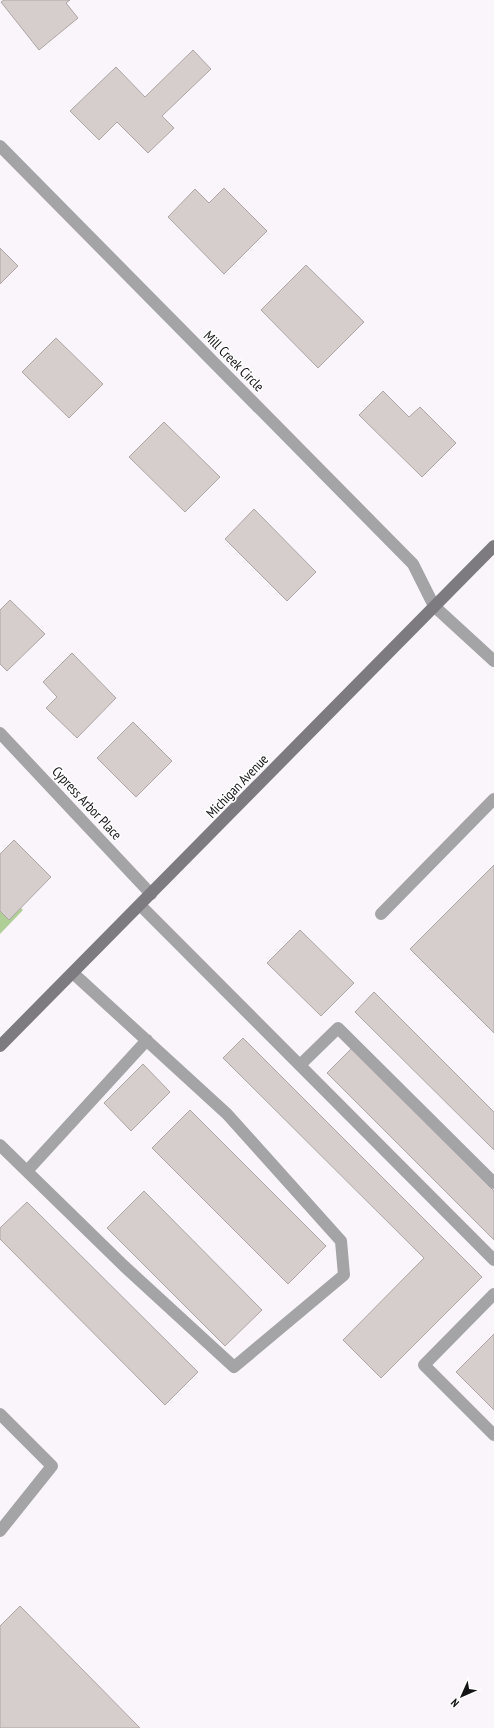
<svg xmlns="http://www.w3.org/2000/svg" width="494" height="1728" viewBox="0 0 494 1728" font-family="'PT Sans Narrow',sans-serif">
  <rect width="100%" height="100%" fill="#f9f5fb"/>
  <!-- green -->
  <path fill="#b0cf97" d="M0,886L23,910L0,934Z"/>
  <!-- building -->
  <path fill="#d6cecd" stroke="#aea6a5" d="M4,0H70L66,3L78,18L39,50L1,2Z
    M193,50L211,69L162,116L174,128L148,153L117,122L99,140L70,111L116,67L145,97Z
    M224,188L267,231L224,274L168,217L195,189L209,203Z
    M0,248L18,266L0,284Z
    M306,265L364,322L318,368L261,310Z
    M56,338L103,384L69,418L22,372Z
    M383,391L409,417L420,407L456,443L422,477L359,415Z
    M164,422L220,477L185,512L129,457Z
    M254,509L316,572L287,601L225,539Z
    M10,600L45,634L7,671L0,664V610Z
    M72,653L116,698L77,738L46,708L57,697L43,682Z
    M133,722L172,761L136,797L97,758Z
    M14,840L51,877L9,920L0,911V854Z
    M494,865V1033L410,949Z
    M300,930L354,983L321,1016L267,963Z
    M374,992L494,1112V1150L355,1012Z
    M243,1038L482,1277L381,1378L343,1340L424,1258L223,1058Z
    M352,1048L494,1191V1240L327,1073Z
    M143,1064L170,1092L131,1131L104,1103Z
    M190,1110L326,1246L288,1284L152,1148Z
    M144,1191L262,1310L225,1346L107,1228Z
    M27,1202L198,1372L165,1405L0,1239V1228Z
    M494,1334V1410L456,1372Z
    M20,1606L140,1728H0V1626Z"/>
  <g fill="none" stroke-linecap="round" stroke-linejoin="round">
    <!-- lane -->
    <path stroke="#a4a3a6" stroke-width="12" d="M434,606L494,661
      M140,905L494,1260
      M381,914L494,799
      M300,1065L338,1028L494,1183
      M0,1145L124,1266L234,1367L344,1275L341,1241L227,1114L74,974
      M27,1171L147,1040
      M494,1294L424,1365L494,1435
      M0,1414L52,1466L0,1531"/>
    <!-- street -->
    <path stroke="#a4a3a6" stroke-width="12" d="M0,146L413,564L434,606
      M0,733L151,894"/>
    <!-- secondary -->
    <path stroke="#7d7b7f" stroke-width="12" d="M0,1046L494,546"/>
  </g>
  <g text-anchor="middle" stroke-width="3" stroke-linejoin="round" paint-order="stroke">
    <!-- street labels -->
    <g font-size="14" fill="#151416" stroke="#fff">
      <text transform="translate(234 361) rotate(45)" y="5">Mill Creek Circle</text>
      <text transform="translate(237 786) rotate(-46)" y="5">Michigan Avenue</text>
      <text transform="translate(87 803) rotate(47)" y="5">Cypress Arbor Place</text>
    </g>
  </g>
  <!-- north arrow -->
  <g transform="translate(462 1696) rotate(225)" stroke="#ffffff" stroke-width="3" paint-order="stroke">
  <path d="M0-3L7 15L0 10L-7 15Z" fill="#151416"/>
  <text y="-6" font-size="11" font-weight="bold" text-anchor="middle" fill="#151416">N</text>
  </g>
</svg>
